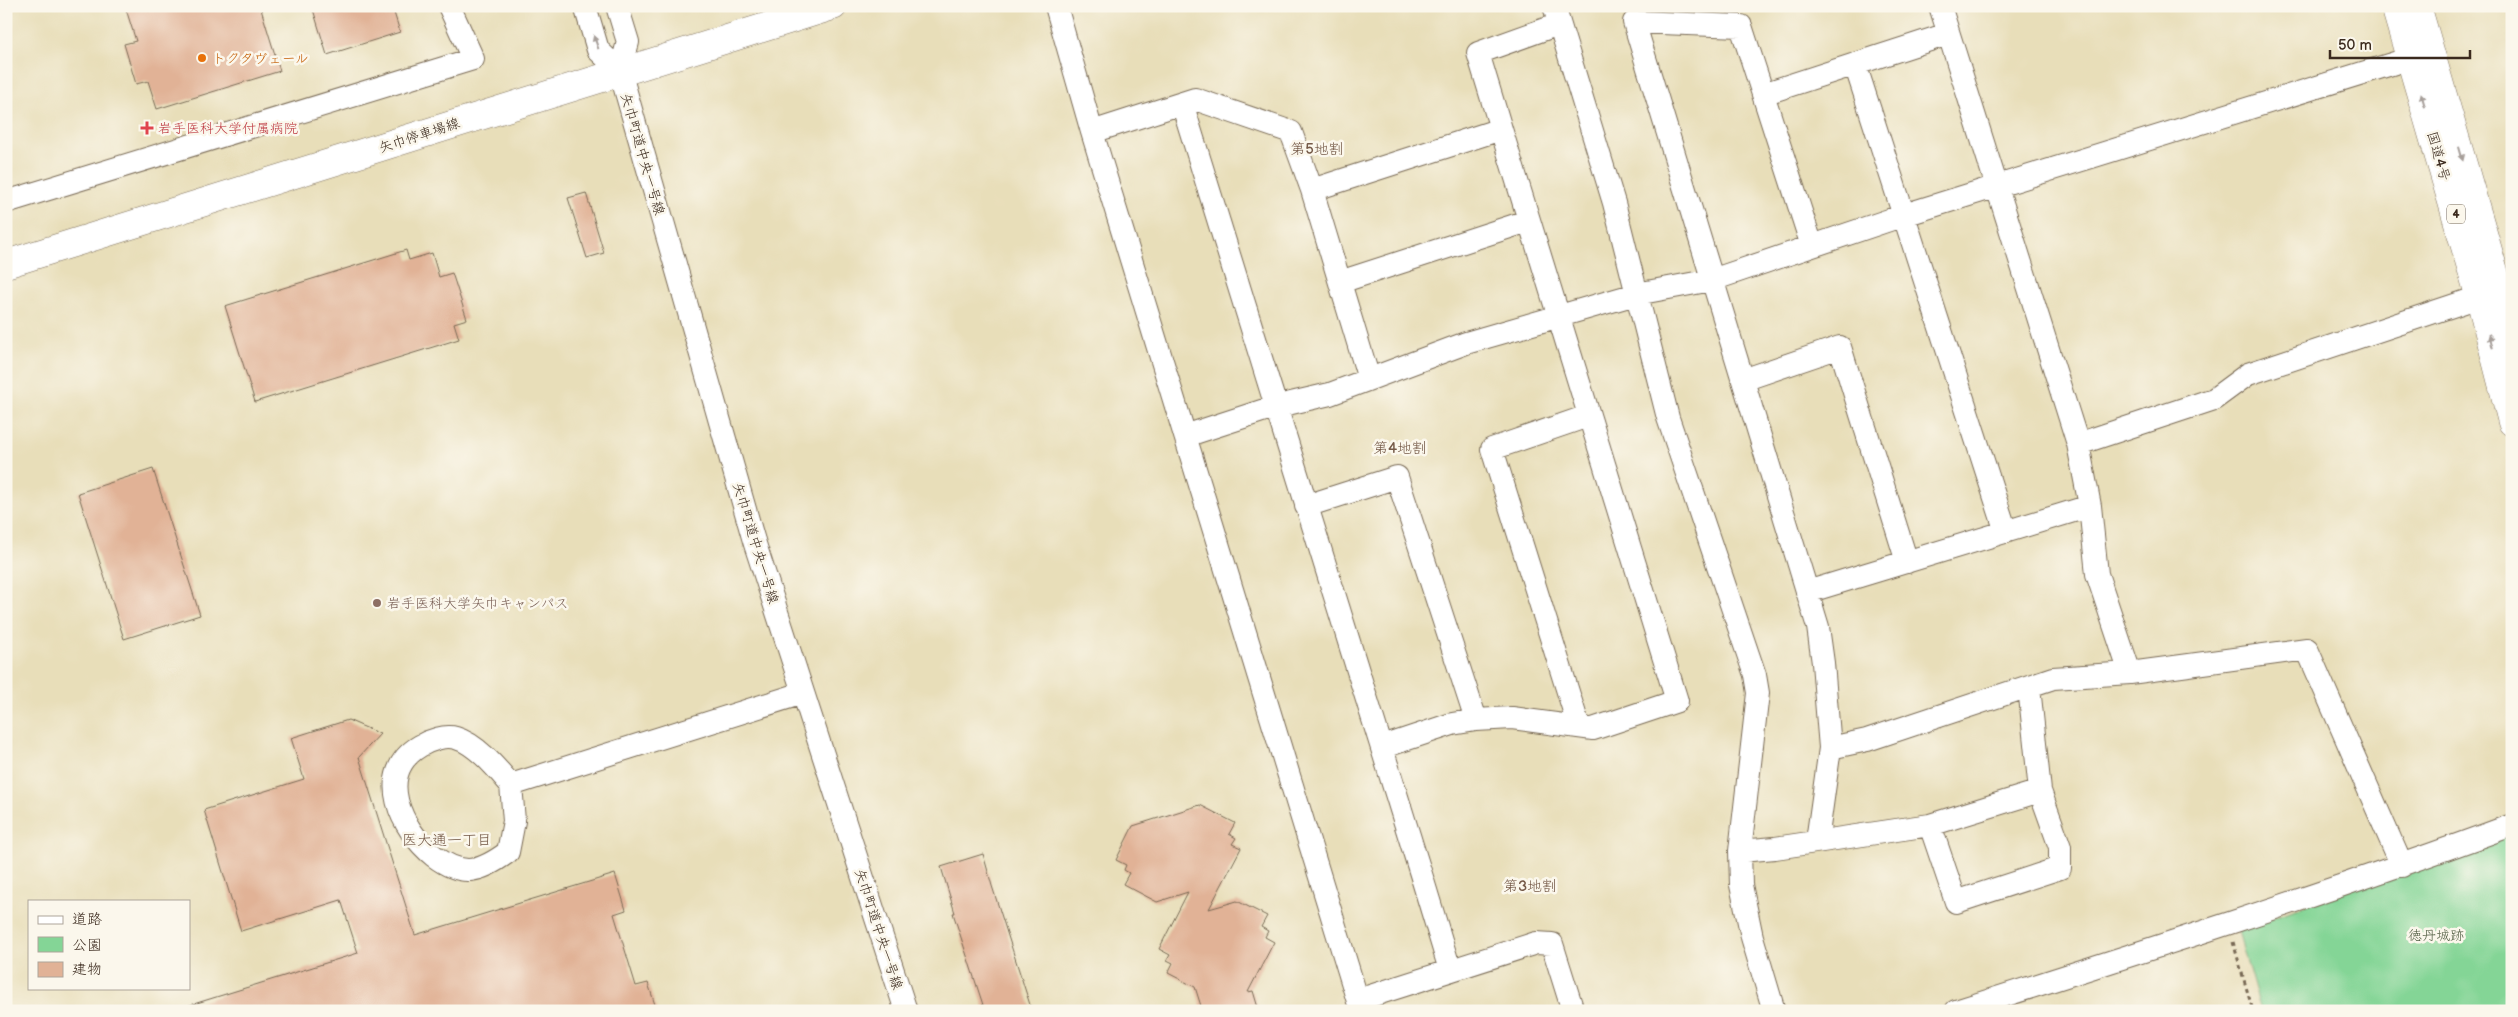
<svg xmlns="http://www.w3.org/2000/svg" width="2518" height="1017" viewBox="0 0 2518 1017" font-family="'Balsamiq Sans','Klee One',sans-serif">
  <rect width="100%" height="100%" fill="#fbf7ec"/>
  <filter id="ink" filterUnits="userSpaceOnUse"><feTurbulence type="fractalNoise" baseFrequency=".02" numOctaves="2"/><feDisplacementMap in="SourceGraphic" scale="10" xChannelSelector="R" yChannelSelector="G"/><feConvolveMatrix kernelMatrix="1 2 1 2 8 2 1 2 1" color-interpolation-filters="sRGB"/></filter>
  <filter id="wash" filterUnits="userSpaceOnUse"><feTurbulence type="fractalNoise" baseFrequency=".0096" numOctaves="4" result="noise"/><feDisplacementMap in="SourceGraphic" scale="20" xChannelSelector="R" yChannelSelector="G"/><feGaussianBlur stdDeviation="1.12" result="paint"/><feColorMatrix in="noise" values="0 0 0 0 0 0 0 0 0 0 0 0 0 0 0 0 0 1.4 0 .05"/><feComposite in="paint" operator="in"/></filter>
  <g filter="url(#wash)">
    <rect width="100%" height="100%" fill="#e8deb9"/>
    <!-- green -->
    <path fill="#84d596" stroke="#60805a" d="M2512,826V1011H2261L2238,931Z"/>
    <g id="blocks">
      <!-- building -->
      <path fill="#e1b296" d="M125,6H260L280,71L157,109L148,81L136,84L124,44L136,41Z
        M312,6H392L400,32L327,55Z
        M586,193L604,253L587,258L568,198Z
        M406,250L409,260L432,253L439,277L452,273L467,319L454,323L459,339L255,402L225,306Z
        M153,469L200,615L124,639L78,493Z
        M348,720L380,734L359,757L415,935L615,874L626,910L614,914L636,986L648,983L657,1011H185L184,1007L358,953L341,900L241,931L204,810L304,779L291,738Z
        M1200,805L1235,823L1229,834L1236,838L1232,844L1241,848L1209,909L1237,901L1267,916L1261,927L1268,931L1265,937L1274,942L1248,992L1253,991L1259,1011H1200L1201,1006L1195,987L1168,973L1173,963L1167,960L1170,955L1159,949L1188,892L1157,902L1123,884L1129,873L1124,870L1126,865L1116,860L1133,826Z
        M983,854L992,886L1032,1011H985L953,913H955L941,867Z"/>
    </g>
  </g>
  <g filter="url(#ink)">
    <use href="#blocks" fill-opacity="0" stroke="#786954" stroke-width="1"/>
    <g fill="none" stroke-linecap="round" stroke-linejoin="round">
      <defs>
        <path id="minor" d="M585,6L598,50L620,71L754,541L906,1011
          M617,6L628,42L620,71
          M1056,6L1092,132L1361,1011
          M1554,6L1614,203L1668,418L1755,675L1758,693L1740,851L1741,885L1752,937L1774,1011
          M1940,6L2078,444L2214,399L2248,374L2494,292
          M1855,64L2006,532
          M1763,94L1948,34
          M1182,103C1269,392 1363,680 1450,970
          M1501,129L1478,53L1559,24
          M1092,132L1195,99L1291,132L1312,190L1369,379
          M1312,190L1501,129L1677,701L1593,729L1512,718L1476,720L1452,724L1383,747
          M6,202L473,59L449,6
          M1812,246L1741,26L1634,22L1818,627L1823,663L1830,748L1817,841
          M1340,282L1528,221
          M1743,380L1840,347L1907,562
          M1185,436L1274,407L1330,394L1466,343L1636,294L1712,280L1904,215L2411,58
          M2078,444L2090,506
          M1306,506L1397,477L1476,720
          M1807,592L2090,506L2097,574L2130,673
          M1579,727L1492,449L1588,416
          M1830,748L1867,740L2053,678L2130,673L2307,649L2402,866
          M511,785C498,770 477,744 456,738C445,735 430,740 420,746C374,773 401,830 434,856C463,878 481,872 508,852L514,821L511,785L803,693
          M1930,825L1956,902L2060,868V847L2040,791L2029,687
          M1740,851L1775,848L1930,825L2040,791
          M1358,1000L1536,943L1552,944L1573,1011
          M1956,1011C2142,952 2328,893 2512,825"/>
        <path id="major" d="M6,264L833,6"/>
        <path id="highway" d="M2395,6L2480,298L2512,422
          M2417,6L2512,333"/>
      </defs>
      <!-- minor casing -->
      <use href="#minor" stroke="#786954" stroke-width="24"/>
      <!-- major casing -->
      <use href="#major" stroke="#786954" stroke-width="29"/>
      <!-- highway casing -->
      <use href="#highway" stroke="#786954" stroke-width="29"/>
      <!-- path -->
      <path stroke="#786954" stroke-width="3" stroke-dasharray="4 4" stroke-linecap="butt" d="M2233,942L2253,1011"/>
      <!-- minor -->
      <use href="#minor" stroke="#fff" stroke-width="22"/>
      <!-- major -->
      <use href="#major" stroke="#fff" stroke-width="28"/>
      <!-- highway -->
      <use href="#highway" stroke="#fff" stroke-width="28"/>
    </g>
    <!-- one-way arrows -->
    <defs><path id="oneway-solid" d="M-6-.8H1V-3.2L6.5 0L1 3.2V.8H-6Z" transform="scale(1.25)"/></defs>
    <g fill="#a79f9a">
      <use href="#oneway-solid" transform="translate(596 42) rotate(-109)"/>
      <use href="#oneway-solid" transform="translate(2423 100) rotate(-106)"/>
      <use href="#oneway-solid" transform="translate(2461 154) rotate(74)"/>
      <use href="#oneway-solid" transform="translate(2491 341) rotate(-104)"/>
    </g>
  </g>
  <!-- markers -->
  <circle fill="#e8710a" stroke="#fbf7ec" stroke-width="2" cx="202" cy="58" r="5"/>
  <path fill="#e0444e" stroke="#fbf7ec" stroke-width="2" d="M144.5 120.5h5v5h5v5h-5v5h-5v-5h-5v-5h5z"/>
  <circle fill="#8d6e63" stroke="#fbf7ec" stroke-width="2" cx="377" cy="603" r="5"/>
  <g text-anchor="middle" stroke-width="5" stroke-linejoin="round" paint-order="stroke">
    <!-- shield labels -->
    <rect fill="#fbf7ec" stroke="#75685c" stroke-width="1" x="2447" y="204.5" width="18" height="19" rx="4"/>
    <g font-size="12" font-weight="bold" fill="#3b2a1e">
      <text x="2456" y="218">4</text>
    </g>
    <!-- food labels -->
    <g font-size="14" fill="#c56008" stroke="#fbf7ec" text-anchor="start">
      <text x="212" y="63">トクタヴェール</text>
    </g>
    <!-- health labels -->
    <g font-size="14" fill="#be3a42" stroke="#fbf7ec" text-anchor="start">
      <text x="158" y="133">岩手医科大学付属病院</text>
    </g>
    <!-- street labels -->
    <g font-size="14" fill="#3b2a1e" stroke="#fbf7ec">
      <text transform="translate(419 135) rotate(-18)" y="5">矢巾停車場線</text>
      <text transform="translate(643 154) rotate(74)" y="5">矢巾町道中央一号線</text>
      <text transform="translate(2439 156) rotate(74)" y="5">国道4号</text>
      <text transform="translate(756 543) rotate(73)" y="5">矢巾町道中央一号線</text>
      <text transform="translate(879 929) rotate(72)" y="5">矢巾町道中央一号線</text>
    </g>
    <!-- education labels -->
    <g font-size="14" fill="#785e54" stroke="#fbf7ec" text-anchor="start">
      <text x="387" y="608">岩手医科大学矢巾キャンパス</text>
    </g>
    <!-- park labels -->
    <g font-size="14" fill="#515d42" stroke="#fbf7ec">
      <text x="2436" y="940">徳丹城跡</text>
    </g>
    <!-- neighbourhood labels -->
    <g font-size="15" fill="#755a48" stroke="#fbf7ec">
      <text x="1317" y="154">第5地割</text>
      <text x="1400" y="453">第4地割</text>
      <text x="447" y="845">医大通一丁目</text>
      <text x="1530" y="891">第3地割</text>
    </g>
  </g>
  <!-- margin -->
  <rect width="2518" height="1017" fill="none" stroke="#fbf7ec" stroke-width="25"/>
  <!-- legend -->
  <rect x="28" y="900" width="162" height="90" fill="#fbf7ec" stroke="#aea59a"/>
  <rect x="38" y="916" width="25" height="8" fill="#ffffff" stroke="#aea59a"/>
  <text x="72" y="924" font-size="15" fill="#3b2a1e">道路</text>
  <rect x="38" y="937" width="25" height="15" fill="#84d596" stroke="#aea59a"/>
  <text x="72" y="950" font-size="15" fill="#3b2a1e">公園</text>
  <rect x="38" y="962" width="25" height="15" fill="#e1b296" stroke="#aea59a"/>
  <text x="72" y="974" font-size="15" fill="#3b2a1e">建物</text>
  <!-- scale -->
  <path d="M2330 50v8h140v-8" fill="none" stroke="#3b2a1e" stroke-width="2.5"/>
  <text x="2338" y="50" font-size="15" fill="#3b2a1e" stroke="#fbf7ec" stroke-width="4" paint-order="stroke">50 m</text>
</svg>
